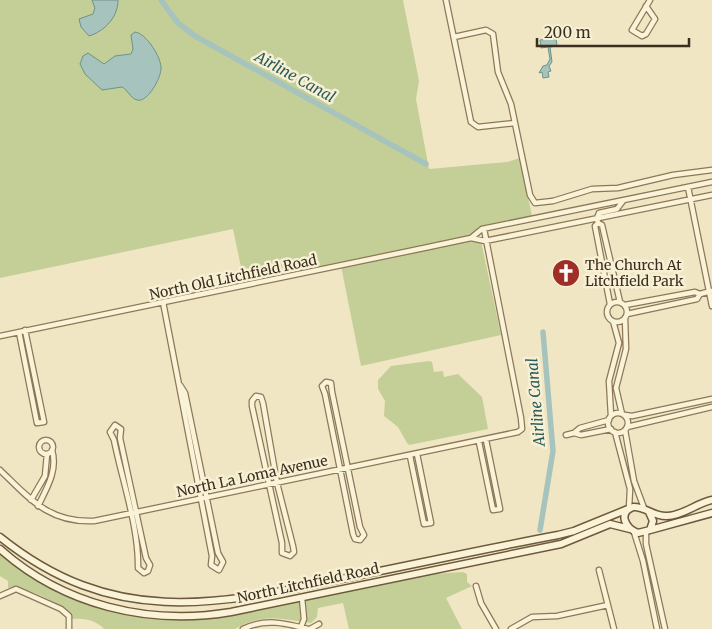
<svg xmlns="http://www.w3.org/2000/svg" width="712" height="629" viewBox="0 0 712 629" font-family="Merriweather,serif">
  <rect width="100%" height="100%" fill="#f0e6c4"/>
  <!-- green -->
  <path fill="#c4cf97" d="M0,0H403L419,81L416,99L429,169L507,162L520,158L532,216L478,227L501,335L361,366L341,266L245,286L233,229L0,278Z
    M429,361L432,362L434,372L443,371L444,377L458,374L482,397L488,429L409,445L407,443L398,427L384,416L385,401L378,389V380L391,366Z
    M0,554L24,572L79,601L109,610L156,619H200L420,575L463,572L467,574V582L472,586L446,598L462,629H349L343,603L318,608L317,617L311,623C283,619 261,613 235,629H104C96,620 84,618 73,619C65,604 25,586 8,588V581L0,576Z"/>
  <!-- water -->
  <path fill="#a6c3bd" stroke="#6c928b" d="M92,0H118C118,17 105,31 89,36L81,27L79,19L93,14L95,8Z
    M135,32C146,33 162,58 161,69C161,77 148,103 137,100C130,98 128,90 122,87L102,90L85,74L80,64L83,56L88,53L104,64L115,56L131,54L133,49L131,35Z
    M556,38L557,46L550,47L552,62L549,66L551,71L548,72L549,77L543,78L542,72L539,73L543,66L547,65L550,59L548,47L541,48L540,40Z"/>
  <g fill="none" stroke-linecap="round" stroke-linejoin="round">
    <!-- canal -->
    <path stroke="#a6c3bd" stroke-width="5.5" d="M161,0L178,23L195,36L426,164
      M540,530L553,451L543,332"/>
    <defs>
      <path id="minor" d="M446,0L471,122L478,127L515,123
        M646,6L655,19L646,34L642,36L632,30L650,0
        M454,37L486,30L493,34L498,72L511,104L530,195L535,203L553,201L592,189L618,188L673,175L712,170
        M688,187L712,306
        M597,218L598,223L595,226L610,304
        M597,218L599,213L617,209L623,201
        M598,223L602,225L620,302
        M471,238L485,241L712,195
        M607 312a10 10 0 1 1 20 0a10 10 0 1 1-20 0Z
        M163,302L212,556L211,565L219,570L223,562L218,553L185,393L180,385
        M625,305L695,292L700,294
        M627,314L697,299L700,294L711,291
        M19,332L37,423L44,422L25,330
        M0,336L424,248L471,238L482,229L712,182
        M326,382L331,383L332,392L360,527L364,535L360,540L355,539L353,534L325,394L322,386Z
        M256,396L261,397L263,403L277,483L293,546L294,552L290,556L282,553V543L252,406V401Z
        M608 423a10 10 0 1 1 20 0a10 10 0 1 1-20 0Z
        M622,414L616,388L626,349L625,318
        M625,415L632,416L712,399
        M611,416L609,381L619,343L613,321
        M115,425L121,429L120,438L146,558L150,565L148,571L144,573L138,568C139,528 122,480 114,440L110,432Z
        M627,427L712,407
        M625,430L634,481L644,508
        M615,432L630,489L629,508
        M574,433L580,428L609,420
        M566,435L574,433L581,435L611,429
        M39 447a7 7 0 1 1 14 0a7 7 0 1 1-14 0Z
        M479,442L493,510L500,509L486,440
        M410,456L424,524L431,523L417,454
        M0,470C30,499 49,523 94,521L518,432L522,429L521,418L484,229
        M31,500L45,476L47,454
        M38,506C47,488 58,470 52,450
        M634,532L643,561L657,629
        M646,532V544L665,629
        M599,570L614,629
        M476,586L481,603L496,629
        M0,596L16,589L61,609L69,616V629
        M301,627L304,619L302,598
        M243,629C265,618 285,623 308,629
        M310,629L319,624
        M511,629L532,617L557,616L608,605"/>
      <path id="secondary" d="M649,512L653,521L650,530L638,533C626,529 617,513 633,507C645,506 654,517 667,516C682,516 697,503 712,500
        M650,530L712,513
        M0,537C115,629 217,605 351,577C420,563 489,548 558,535L574,531L628,509
        M0,549C63,605 148,626 231,612L561,544L610,524L630,529"/>
    </defs>
    <!-- minor casing -->
    <use href="#minor" stroke="#8c7859" stroke-width="7"/>
    <!-- secondary casing -->
    <use href="#secondary" stroke="#6e593c" stroke-width="9"/>
    <!-- minor -->
    <use href="#minor" stroke="#faf3d8" stroke-width="4.5"/>
    <!-- secondary -->
    <use href="#secondary" stroke="#faf3d8" stroke-width="6"/>
  </g>
  <!-- icons -->
  <defs>
    <symbol id="church-disc" viewBox="-11 -11 22 22"><circle r="9.5" fill="#9e2e26" stroke="#f7f0d4"/><path d="M-1.2-6h2.4v3.5h3.3v2.4h-3.3V6h-2.4V-.1h-3.3v-2.4h3.3Z" fill="#fff"/></symbol>
  </defs>
  <g fill-rule="evenodd">
    <use href="#church-disc" x="550" y="257" width="32" height="32"/>
  </g>
  <g text-anchor="middle" stroke-width="5" stroke-linejoin="round" paint-order="stroke">
    <!-- poi labels -->
    <g font-size="14" fill="#3b2e1e" stroke="#f7f0d4" text-anchor="start">
      <text x="585" y="270">The Church At<tspan x="585" dy="16">Litchfield Park</tspan></text>
    </g>
    <!-- street labels -->
    <g font-size="14" fill="#3b2e1e" stroke="#f7f0d4">
      <text transform="translate(233 277) rotate(-12)" y="5">North Old Litchfield Road</text>
      <text transform="translate(252 476) rotate(-12)" y="5">North La Loma Avenue</text>
      <text transform="translate(308 583) rotate(-12)" y="5">North Litchfield Road</text>
    </g>
    <!-- water labels -->
    <g font-size="15" font-style="italic" fill="#2c5b5b" stroke="#f7f0d4">
      <text transform="translate(295 77) rotate(29)" y="5">Airline Canal</text>
      <text transform="translate(536 402) rotate(-95)" y="5">Airline Canal</text>
    </g>
  </g>
  <!-- scale -->
  <path d="M537 38v8h152v-8" fill="none" stroke="#3b2e1e" stroke-width="2.5"/>
  <text x="544" y="38" font-size="15" fill="#3b2e1e" stroke="#f7f0d4" stroke-width="4" paint-order="stroke">200 m</text>
</svg>
